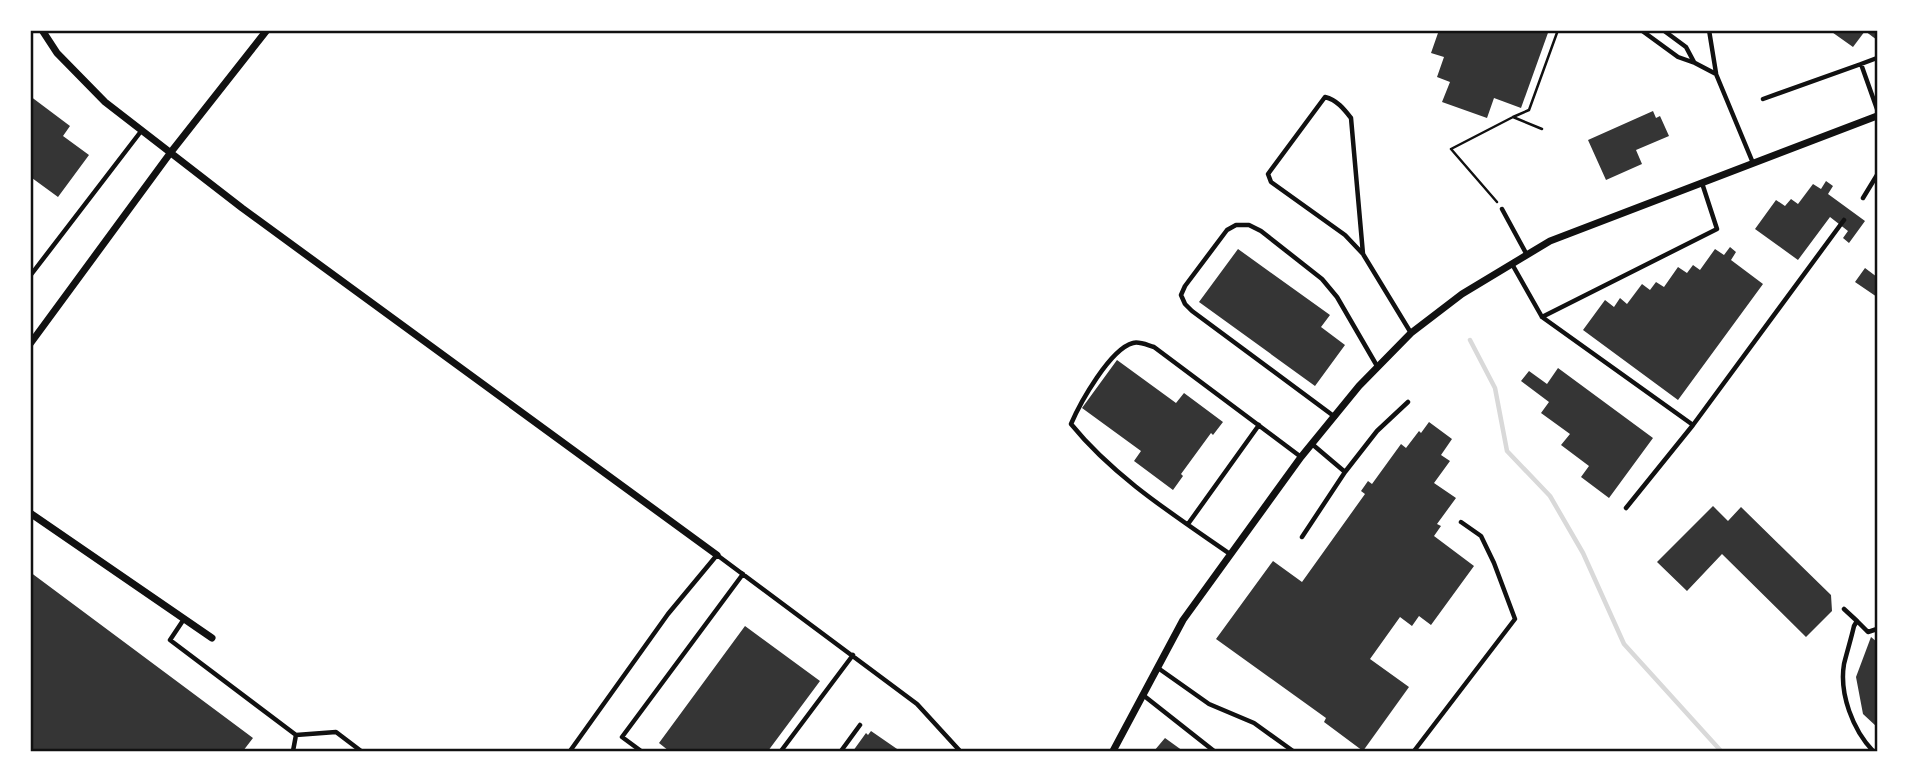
<svg xmlns="http://www.w3.org/2000/svg" width="1907" height="781" viewBox="0 0 1907 781" font-family="'Work Sans',sans-serif">
  <rect width="100%" height="100%" fill="#fff"/>
  <g fill="none" stroke-linecap="round" stroke-linejoin="round">
    <!-- stream -->
    <path stroke="#d9d9d9" stroke-width="4.5" d="M1470,340L1495,388L1507,451L1550,496L1583,553L1624,644L1721,751"/>
  </g>
  <!-- building -->
  <path fill="#353535" d="M1431,30H1549L1521,108L1494,98L1487,118L1442,102L1450,82L1437,77L1444,57L1431,53L1438,33Z
    M1829,30H1877V40L1865,31L1853,47Z
    M30,96L70,126L63,136L89,155L58,197L32,178L30,181Z
    M1653,111L1656,118L1660,116L1669,136L1636,150L1642,164L1606,180L1588,140Z
    M1826,181L1833,186L1828,194L1865,221L1849,243L1843,238L1848,231L1830,217L1798,260L1755,229L1776,200L1785,206L1791,199L1798,204L1813,184L1821,189Z
    M1730,247L1736,252L1731,260L1763,284L1678,400L1583,330L1605,300L1614,307L1620,298L1627,304L1642,284L1650,290L1656,282L1664,287L1678,267L1687,273L1693,265L1700,270L1715,249L1724,255Z
    M1238,249L1330,315L1321,327L1345,345L1315,386L1199,302Z
    M1865,268L1877,277V297L1855,282Z
    M1117,360L1176,403L1184,393L1223,422L1213,435L1211,433L1181,474L1183,476L1173,490L1134,461L1141,451L1082,408Z
    M1558,368L1653,438L1609,498L1581,477L1589,466L1561,445L1570,434L1541,413L1549,402L1521,381L1529,371L1547,384Z
    M1429,422L1452,439L1441,455L1450,461L1434,483L1456,498L1437,524L1441,526L1434,536L1474,566L1431,625L1419,616L1412,626L1400,617L1370,659L1409,687L1363,751L1324,722L1326,718L1216,639L1273,561L1302,582L1365,494L1361,491L1368,481L1372,484L1401,444L1406,448L1419,431L1421,433Z
    M1713,506L1728,521L1741,507L1831,595L1832,611L1806,637L1722,554L1687,591L1657,562Z
    M30,572L253,738L243,751H30Z
    M745,626L820,681L768,751H669L659,743Z
    M1871,637L1877,642V727L1863,714L1856,677Z
    M871,731L900,751H853L866,733L868,735Z
    M1165,738L1183,751H1154Z"/>
  <g fill="none" stroke-linecap="round" stroke-linejoin="round">
    <!-- path -->
    <path stroke="#111" stroke-width="2.5" d="M1513,117L1529,110L1558,30
      M1497,202L1451,149L1513,117L1542,129"/>
    <!-- service -->
    <path stroke="#111" stroke-width="4.5" d="M1641,30L1678,57L1695,63L1716,74L1753,163
      M1663,30L1686,47L1694,62
      M1709,30L1716,73
      M1861,64L1877,58
      M1763,99L1861,64L1877,109
      M1863,198L1877,175
      M1502,209L1527,255
      M1363,254L1351,118C1344,109 1337,100 1325,97L1268,174L1271,182L1345,235L1363,254L1411,333
      M1512,264L1542,317L1717,229L1702,183
      M30,276L142,130
      M1542,317L1693,425L1626,508
      M1335,417L1192,311L1185,304L1181,295L1185,286L1227,230L1236,225H1249L1261,231L1322,279L1337,297L1377,366
      M1693,425L1844,220
      M1312,444L1345,472L1377,431L1408,402
      M1188,524L1259,425
      M1302,537L1345,472
      M1230,554C1174,515 1114,477 1071,424C1080,403 1110,349 1133,343C1139,341 1147,345 1154,347L1301,457
      M1844,609L1857,621L1854,626C1851,639 1847,652 1844,664C1839,694 1853,730 1873,751
      M184,619L170,640L296,735L336,732L361,751
      M1857,621L1868,632L1877,629
      M1158,668L1209,704L1254,723L1293,751
      M1143,695L1214,751
      M293,751L296,735
      M570,751L668,614L717,555L917,704L960,751
      M641,751L622,737L743,574
      M781,751L853,655
      M841,751L860,725
      M1414,751L1515,619L1494,563L1481,536L1461,522"/>
    <!-- minor -->
    <path stroke="#111" stroke-width="7" d="M42,30L57,53L105,102L242,208L717,555
      M30,344L171,152L267,30
      M30,513L212,638
      M1113,751L1183,620L1301,457L1359,386L1411,333L1462,294L1550,241L1877,116"/>
  </g>
  <!-- border -->
  <rect width="1907" height="781" fill="none" stroke="#ffffff" stroke-width="63"/>
  <rect x="32" y="32" width="1844" height="718" fill="none" stroke="#111" stroke-width="2.5"/>
</svg>
